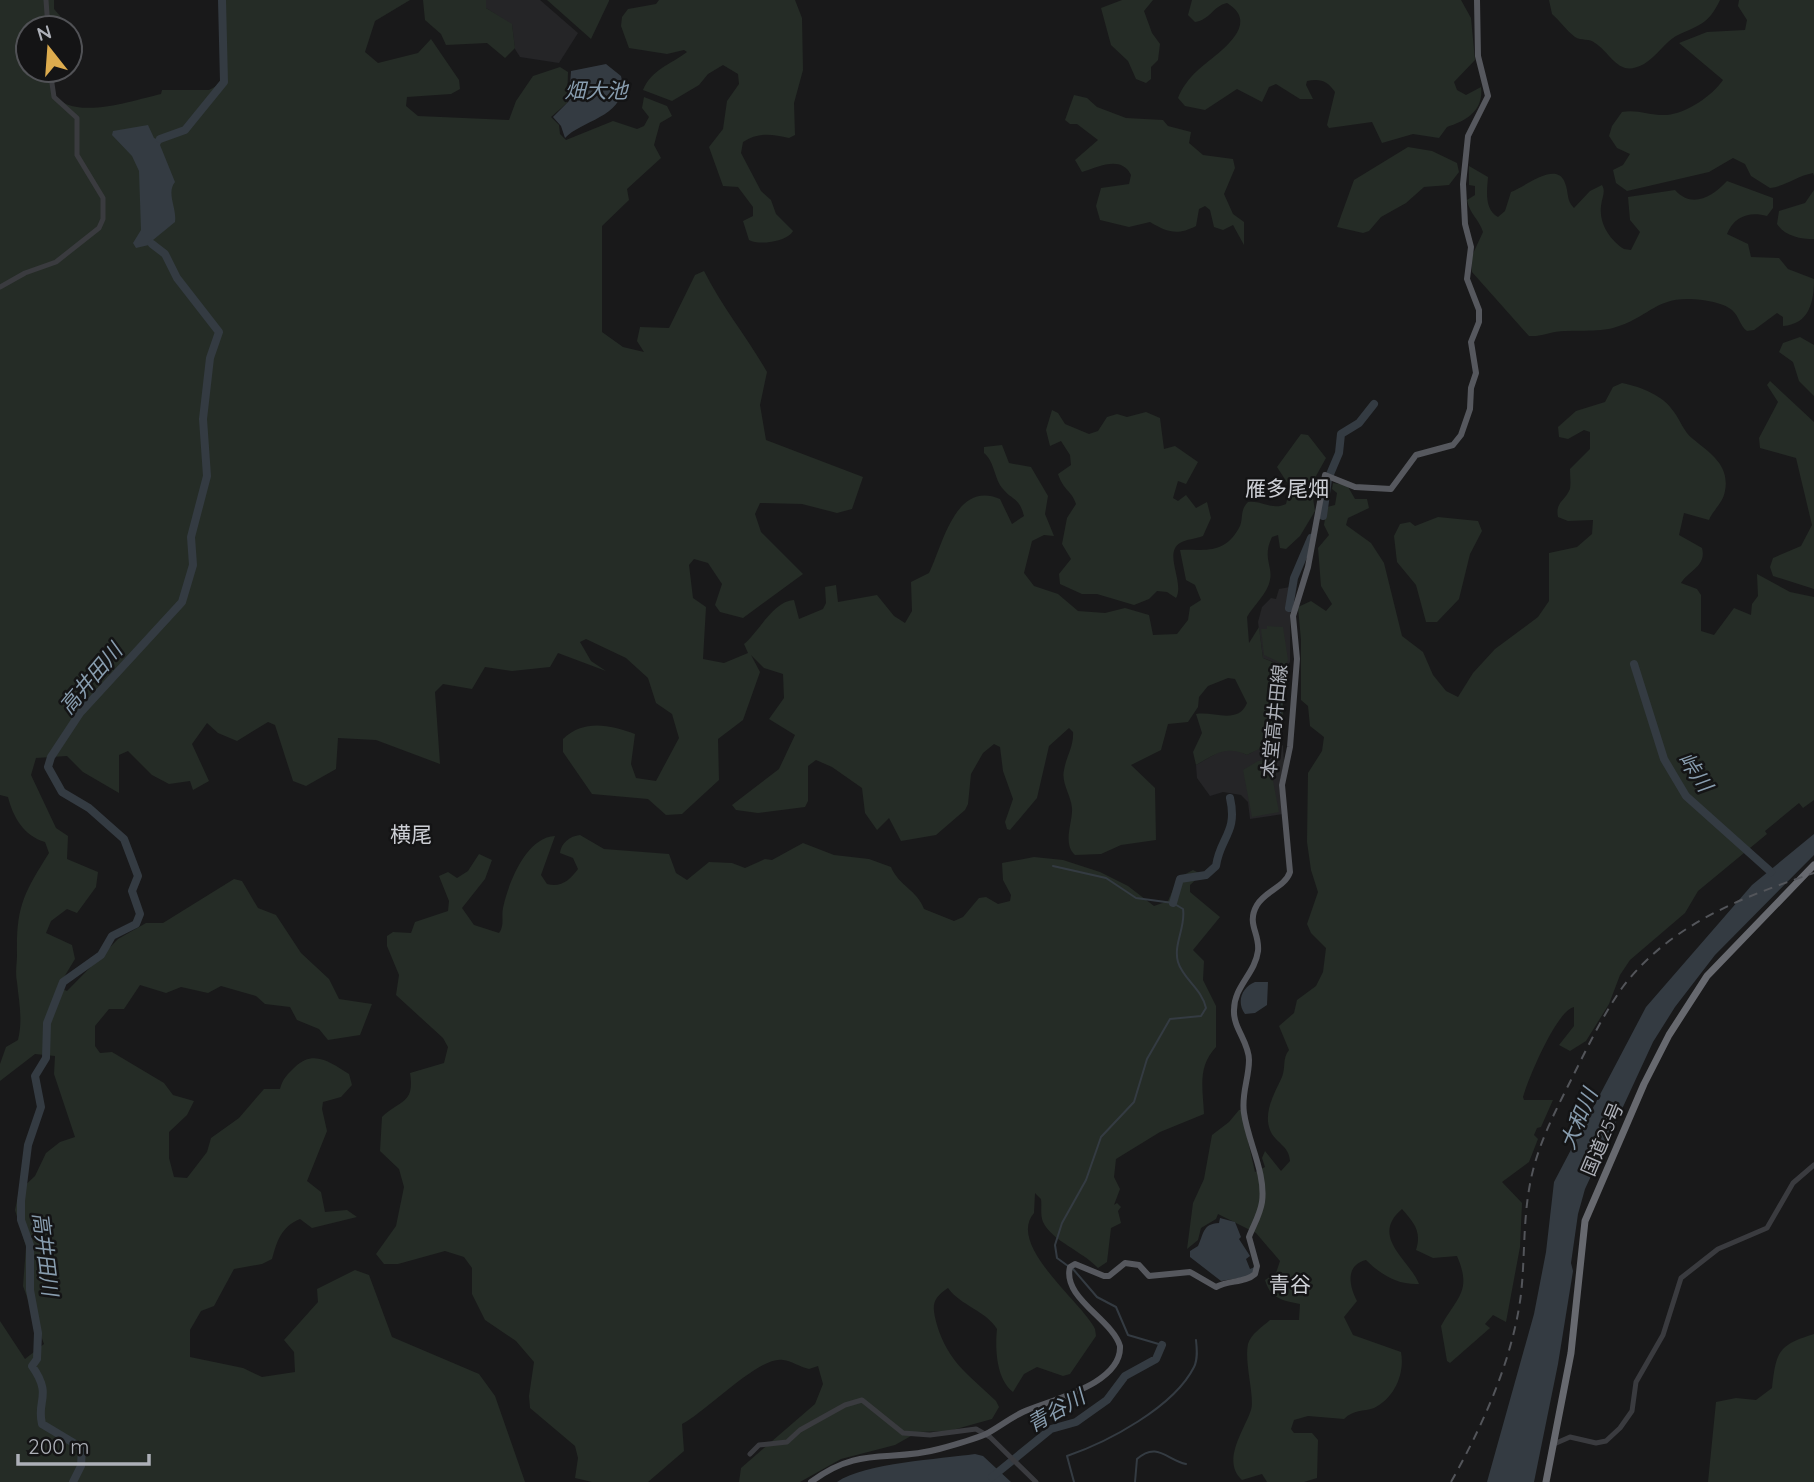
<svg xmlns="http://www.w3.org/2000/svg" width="1814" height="1482" viewBox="0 0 1814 1482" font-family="Quicksand,'Noto Sans JP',sans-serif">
  <rect width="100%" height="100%" fill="#19191a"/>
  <!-- built -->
  <path fill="#252527" d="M486,0H540L578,33L559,63L520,57L515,49L512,25L486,8Z
    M1290,587V662L1286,667L1263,658L1258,622L1262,607L1271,598L1276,599L1279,589Z
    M1277,738L1283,746L1284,763L1279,786L1283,814L1250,819L1248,802L1241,795L1223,792L1210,796L1197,778L1196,765L1222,750L1233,748L1247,755Z"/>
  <!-- green -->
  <path fill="#252c26" d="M0,0H54V9L61,17V28H28V70H52C52,76 50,86 53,92C69,123 134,100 161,94L162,90H209L224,82L223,0H410L375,21L365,52L378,63L418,53L431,39L459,80L460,89L451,94L407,97L406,106L418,116L509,120L516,101L533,76L560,67L568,72L567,103L551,117L559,125L560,134L566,140L613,121L637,129L644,126L649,117L642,108L644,97L667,106L672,116L660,123L654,145L661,158L627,189L629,200L602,226V332L623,347L644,352L637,341L640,327L669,328L695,275L704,271C722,307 747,337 767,372L760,405L766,440L863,477L852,509L837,513L802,504L760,503L755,514L761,532L803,574L743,618L720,612L715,605L722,584L708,563L694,559L689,565L693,598L706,607L703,659L724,663L748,653L744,644C759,632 773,601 794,600L799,619L823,609L826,603L825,587L836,585L838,602L877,595L894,616L905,623L912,611L911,582L929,573C943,545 955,480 1000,499L1012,524L1024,516C1019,497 1013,501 1003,489C994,479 995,462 984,453V447L1002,445L1009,463L1031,467L1048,496L1045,514L1054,536L1044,535L1032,541L1024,573L1034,586L1058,594L1078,611L1105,613L1125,608L1149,615L1153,635L1177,634L1188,620L1190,607L1201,600L1195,585L1186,580L1180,550C1205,549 1224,555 1239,528C1244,519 1239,511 1248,502C1262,500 1272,511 1286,504L1290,487L1277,467L1301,434L1308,435L1326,458L1311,485L1315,511L1300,536L1286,549L1280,548L1278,535L1272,537C1262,557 1273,566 1270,580C1268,593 1253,606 1247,617L1249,643L1259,627L1263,658L1280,665C1280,683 1289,723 1277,737C1270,745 1256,750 1247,755C1226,745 1215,754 1196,765L1193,752L1202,733L1196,714C1214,711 1238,725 1247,703L1235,679L1228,678L1208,686L1199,697L1198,707L1188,722L1168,724L1161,750L1131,765L1155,788L1156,840L1121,845L1101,854L1075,855C1062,843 1073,822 1072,808C1071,795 1061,783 1064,770C1066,757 1074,746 1073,732L1069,728L1049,746L1037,798L1010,830L1007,829L1005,822L1013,799L1003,771L1000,747L994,744L983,753L971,774L968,804L965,810L936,835L901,841L889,818L877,830L865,813L862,788L832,767L816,760L808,766V801L805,807L758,813L736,810L732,805L779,769L795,735L769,719L784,698L783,674L764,668L751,655L760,672L743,720L718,739L719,780L682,814L666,815L648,799L592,794L563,752V739C584,719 610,725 635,734L631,764L636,778L656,781L679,738L672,714L656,703L648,678L626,658L586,639L580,642L591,661L606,671L558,653L550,667L512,671L485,667L472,689L443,684L435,692L440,764L376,740L338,738L336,769L306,786L293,781L275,725L268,722L237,741L218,733L207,723L192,744L209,781L193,790L190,781L169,784L152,775L128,751L119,755V793L83,772L67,756L36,758L31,775L56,828L68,836L67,859L98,872L96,887L77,913L67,909L51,921L46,933L72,945L75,959L58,987L67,991L118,939L146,923H163L234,879L242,881L258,908L276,915L301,953L329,979L339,999L372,1004L360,1035L328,1040L319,1029L297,1020L290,1007L265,1004L256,996L221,986L208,993L181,987L166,993L140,985L124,1009H109L95,1026V1046L100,1053L112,1052L164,1083L173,1095L194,1101L187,1115L169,1132V1158L174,1177L187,1178L207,1152L211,1138L239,1118L264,1089H280C283,1078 287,1075 295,1067C314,1049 331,1063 349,1074L352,1085L341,1097L323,1102L322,1109L327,1131L307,1181L321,1192L325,1212L347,1210L357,1217L312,1228L300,1219C281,1227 277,1241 272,1259L262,1264L234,1269L214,1306L201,1311L190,1330V1357L243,1368L262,1377L295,1372L294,1352L284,1340L318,1302L317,1289L355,1270L369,1275L392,1337L479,1374L495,1396L525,1482H0V1321L25,1359L44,1344L23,1286L26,1247L15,1210L19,1191L35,1176L46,1153L60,1142L75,1137L54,1074L55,1056L35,1054L0,1081V1064L6,1047L18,1040C23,1019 19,1003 17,982C15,973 17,963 17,955C16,906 24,893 49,853L45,842C24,836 13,817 8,797L0,795Z
    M423,0H486V8L512,24L515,48L505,58L487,43L446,45L441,34L425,20Z
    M547,0H609V1L591,39Z
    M659,0H795L802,18L803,70L794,103L795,135L789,138C772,134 758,132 743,142L741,153L761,191L771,200L776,214L793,231C788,241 760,246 749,240L743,221L753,216V207L738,187L723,186L709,147L723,129L727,101L739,84L738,74L723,65L708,74L699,85L672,101L643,90C652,69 670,65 687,52L684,50L667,54L629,48L621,26L622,17L628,9L656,4Z
    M1122,0H1153L1144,11L1152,33L1160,44L1158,60L1151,67V79L1146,83L1136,79L1128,61L1111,45L1101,8Z
    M1192,0H1461L1471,18L1475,60L1454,82L1457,90L1466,95L1481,87C1484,111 1466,121 1447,127L1439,138L1413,134L1382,143L1372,122L1329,128L1327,125L1335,92C1328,81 1320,78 1307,81L1306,85L1313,99H1300L1276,84L1269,87L1262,102L1237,89L1205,110L1185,106L1178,98C1181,89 1190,77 1197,71C1211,57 1265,26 1227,3C1213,6 1210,20 1195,22L1188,15Z
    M1549,0H1720C1708,25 1699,25 1676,36C1665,42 1656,57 1644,64C1618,78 1613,55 1595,43C1590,38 1581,41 1575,37C1566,30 1560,21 1552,14Z
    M1739,0H1814V176L1813,173C1797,176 1786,186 1770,188L1751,176L1745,164L1733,158L1709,172L1627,191L1616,183L1613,170L1623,165L1630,154L1617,148L1609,136L1612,126L1622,112C1637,109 1651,116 1667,115C1687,113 1712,96 1723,80L1679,43L1707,32L1745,30L1747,20L1738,6Z
    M1074,95L1087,98L1097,107L1126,118L1163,120L1168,126L1191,132L1189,143L1203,155L1233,159L1235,168L1224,194L1233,214L1244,222V245L1233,225L1223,230L1214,227L1210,210L1205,206L1199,209L1196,226C1177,236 1167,232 1150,222L1129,227L1100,220L1096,206L1101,188L1129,184L1131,175C1121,155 1099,167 1082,172L1075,160L1098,140L1077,124H1070L1065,120Z
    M1408,147L1432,151L1457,163L1459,172L1449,185L1424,187L1406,203L1381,217L1369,231L1363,233L1337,227L1354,180Z
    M1469,166L1488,177C1487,191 1484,209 1498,217L1505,211L1511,192C1525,187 1557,160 1565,183C1569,193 1566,200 1574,208L1590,191L1602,185C1606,192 1602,197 1601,206C1599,224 1610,240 1624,249L1631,250L1640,232L1630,220L1628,197L1675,190C1692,209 1712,197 1727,181L1773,198V208L1767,216C1750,211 1734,216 1727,234L1748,244L1751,257L1779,258L1788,269L1814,279C1814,301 1810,324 1783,326V317L1777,313L1754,330L1747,331C1740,326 1739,316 1732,310C1725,304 1711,301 1702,300C1655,294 1652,317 1613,328C1596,332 1582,330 1565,331C1552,331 1542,337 1529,336L1472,272L1471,258L1483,232C1479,219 1470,215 1467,200L1475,195V186L1469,185Z
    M1814,190V239C1800,239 1785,236 1777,224L1779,211L1805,203Z
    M1800,337L1814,345V396L1799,381L1793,362L1779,352L1783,343Z
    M1770,381L1814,422V589L1773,576L1770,567L1773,558L1801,546L1812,525L1796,458L1760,448L1759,438L1778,402L1767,385Z
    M1622,383C1641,387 1663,395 1674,412C1681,421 1683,431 1693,439C1710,453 1730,465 1725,491C1723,503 1713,510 1709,520L1684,513L1679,535L1702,548C1707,566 1688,571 1681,583L1697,589L1701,595V631L1714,635L1734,608L1751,615L1752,604L1758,596L1757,574L1790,592L1814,597V800L1803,808L1799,803L1765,831L1767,834L1698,891L1685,913L1630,960L1620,975L1609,1004L1586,1041L1570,1051L1559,1045L1574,1026V1007C1557,1010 1528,1079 1523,1097L1524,1100H1553L1541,1127L1537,1128L1534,1135L1538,1139L1529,1162L1502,1182L1522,1203L1520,1247L1506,1322L1493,1315L1485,1324L1490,1328L1450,1363L1447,1361L1441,1326C1458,1296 1472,1291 1457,1256L1433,1258L1416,1250C1422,1231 1414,1223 1402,1209C1369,1237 1410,1260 1419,1284C1398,1285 1381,1275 1366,1260C1345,1265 1349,1286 1357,1301L1344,1317L1353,1335L1401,1352C1405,1373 1395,1398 1374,1408C1363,1412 1354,1409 1344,1419L1308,1416L1294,1420L1291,1429L1294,1433H1312L1318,1440L1317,1478L1304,1482H1267L1262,1474L1242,1480C1221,1461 1244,1431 1251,1410C1255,1397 1244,1363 1248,1344C1251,1334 1262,1327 1270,1320H1299L1300,1304C1282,1301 1270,1298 1265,1280L1276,1273L1280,1261L1256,1233L1218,1214L1216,1219L1201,1228L1198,1240L1187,1249L1193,1203L1204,1179L1212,1135L1229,1122L1239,1110H1241L1255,1172L1265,1167L1262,1158L1265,1151L1281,1171L1290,1161C1289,1145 1275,1143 1270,1130C1263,1112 1275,1092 1282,1077C1286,1067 1282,1059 1289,1050L1279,1026L1294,1013L1297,1000L1316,986L1323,972L1326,948L1311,933L1307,924L1318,892L1311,870L1307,842L1308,773L1322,751L1324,737L1310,726L1308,706L1301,700V640L1298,607L1311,601L1326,611L1332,604L1321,586L1318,548L1329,535L1324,525L1327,507L1335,505L1337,493L1332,489L1333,483L1347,485L1355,499H1367L1369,508L1348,518L1346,525L1371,543L1384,563L1402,636L1423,652L1433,675L1446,691L1458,697L1473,673L1495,649L1538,617L1549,601V553L1577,547L1592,534L1593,520L1568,521L1558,517C1555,502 1565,501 1570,489C1571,483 1570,475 1570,469L1590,449V432L1584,430L1568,439L1559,437L1558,427L1576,411L1605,402L1613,387Z
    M1052,410L1058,413L1065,424L1089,434L1098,431L1107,417L1117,414L1127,417L1146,412L1160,418L1164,449L1175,446L1198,462L1186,484L1178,481L1173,498L1178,501L1186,495L1196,508L1207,502L1211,518L1203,536C1196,539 1186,539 1180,543C1163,553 1185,583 1176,598L1167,592L1157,591L1149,599L1134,605L1097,594H1082L1060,584L1059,574L1071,559L1062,544L1067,518L1076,504C1072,491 1063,490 1058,474L1071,465L1070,455L1061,441L1050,446L1046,430Z
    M1438,517L1478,521L1482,531L1470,554L1459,599L1437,622H1426L1416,585L1397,562L1394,536L1400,524L1410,522L1415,526Z
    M1267,626L1283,627L1288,660L1285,665L1264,655L1261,629H1267Z
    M1269,760L1279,812L1252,817L1243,770L1258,761Z
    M580,835L604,849L669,854L676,873L687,880L709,862L732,863L745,868L765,859L772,860L803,843L834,855L869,859L891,867C899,886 917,890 924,909L954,921L963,917L979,898L986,897L998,904L1010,901L1011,895L1003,880L1002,863L1034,857L1063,860L1100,872L1128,886L1154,906L1168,901L1178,878L1193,870L1199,873L1200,876L1190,885V892L1220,917L1193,950L1204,961L1203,980L1216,1006V1047C1197,1067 1203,1089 1204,1114L1160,1132L1116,1159L1114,1177L1120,1189L1114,1205L1117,1203L1121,1207L1118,1211L1121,1223L1111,1228L1107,1262L1098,1268C1082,1251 1052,1241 1043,1222C1040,1215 1042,1206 1041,1199L1035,1193L1034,1213C1006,1245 1083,1303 1095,1329L1096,1336L1070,1374L1063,1376L1037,1367L1024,1374L1013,1392C996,1379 995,1348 997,1329C985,1310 961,1306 948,1288C931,1299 932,1307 937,1325C948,1362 969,1375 996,1401L999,1407L992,1419L949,1431L918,1432L895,1445L841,1459L800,1482H739L741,1468L815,1404L823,1384L818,1366L809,1369C800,1367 792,1361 783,1360C760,1355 706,1412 682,1424L684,1451L648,1482H592L575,1478L578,1458L575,1446L530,1408L529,1396L534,1362L516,1341L485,1320L472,1294V1268L464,1257L445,1251L398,1264H384L376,1254L396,1226L404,1187L399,1169L380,1151L382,1117C400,1100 415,1104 410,1073L444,1063L448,1047L443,1038L396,995L399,975L387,946V936L393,932L411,933L415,922L448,911L449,901L439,876L448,872L457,878L468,871L479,854L492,860L485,879L462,908L474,925L499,933C505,924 501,918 503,908C508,884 526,837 555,836L541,875L547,884C561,888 570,880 578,869L573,858L560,853C561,843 570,836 580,835Z
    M1814,1334V1482H1708L1716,1402L1736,1398L1756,1400L1772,1388C1776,1352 1778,1345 1814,1334Z"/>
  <!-- water -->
  <path fill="#343b42" d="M606,64L621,76C631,116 583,119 565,138L561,126L553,117L569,101L571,71Z
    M148,125L154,138L162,141L160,145L175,182C166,193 177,208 175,222L153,240V244L136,248L133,243L141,230L139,171L132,156L112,135L113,131Z
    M1814,834V855L1715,955L1675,1007L1653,1042L1585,1189L1578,1214L1571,1263L1573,1271L1558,1364L1534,1482H1487L1534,1314L1546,1252L1554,1182L1646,1007L1752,885Z
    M1255,982H1268L1267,1005L1255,1013L1245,1014C1236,1002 1242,987 1255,982Z
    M1220,1218L1235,1222L1241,1237L1239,1239L1250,1256L1246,1259L1250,1269L1255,1267L1251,1276L1221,1281L1190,1257V1251L1198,1246C1204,1234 1202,1224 1219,1223Z
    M975,1454L983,1456L1011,1482H837C865,1463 940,1459 975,1454Z"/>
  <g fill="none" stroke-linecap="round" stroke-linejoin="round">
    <!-- stream -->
    <path stroke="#343b42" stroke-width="2" d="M1053,866L1106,878L1136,898L1173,903L1183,909C1186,927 1173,944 1178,962C1183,979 1202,989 1206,1008L1201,1016L1170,1019L1147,1059L1134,1102L1101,1137L1086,1180L1062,1223L1055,1245L1057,1258L1068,1266
      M1073,1269L1097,1297L1116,1307L1128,1335L1162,1345
      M1074,1482L1067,1456C1108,1442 1174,1407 1194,1367C1198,1359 1197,1349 1196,1340
      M1135,1482L1137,1459C1157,1441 1167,1460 1186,1464"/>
    <!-- river -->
    <path stroke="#343b42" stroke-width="8" d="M160,139L185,130L224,82L222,0
      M1323,516L1328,479L1339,453L1341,434L1359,423L1374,404
      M1289,608L1294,578L1311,538
      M1634,664L1664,759L1686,796L1771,872
      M1277,732L1278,668
      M1173,903L1180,879L1206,875L1216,866C1220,837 1238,833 1230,798
      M992,1477L1051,1429L1076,1422L1107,1400L1125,1376L1156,1359L1162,1345
      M73,1482L81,1466L82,1448L42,1424C36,1400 53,1396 32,1366L37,1359L38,1333L30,1290V1245L21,1220V1201L28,1145L41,1107L35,1076L46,1058L47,1023L63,982L101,955L112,936L136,924L140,914L132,891L138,876L124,839L89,808L62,792L48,767L51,757L80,713L182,602L193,565L191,537L207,476L203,419L210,358L219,332L177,278L165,254L152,244"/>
    <!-- minor -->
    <path stroke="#3a3b3f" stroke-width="5" d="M46,0L48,28
      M0,287L25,273L56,262L99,228L103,219V198L77,155V118L54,97L50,70
      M1554,1444L1570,1437L1596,1443L1606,1441L1620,1428L1632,1411L1636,1382L1663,1335L1681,1278L1718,1249L1767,1228L1793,1183L1814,1165
      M750,1454L759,1445L787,1442L800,1430L845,1405L862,1400L903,1433L930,1435L976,1429L990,1437L1036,1482"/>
    <!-- major -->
    <path stroke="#56585e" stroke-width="6" d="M811,1482C860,1445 889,1463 939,1449C954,1445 972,1440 986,1434C999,1427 1010,1418 1023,1412C1049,1400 1122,1385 1120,1346C1112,1319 1062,1298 1070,1267L1075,1264L1104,1276H1109L1125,1263L1139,1265L1149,1276L1190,1272L1216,1287C1229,1280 1245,1283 1255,1274L1257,1266L1249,1237C1253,1226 1260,1215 1262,1202C1266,1173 1248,1142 1244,1113C1241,1094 1249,1079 1249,1060C1249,1042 1233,1028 1234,1010C1234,986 1255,974 1258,951C1260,933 1246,924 1257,905C1265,891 1285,887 1290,872L1282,785L1290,747L1297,659L1293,616L1308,567L1325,475L1355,487L1391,489L1416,455L1453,445L1461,435L1470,409L1471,388L1476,373L1471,342L1479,322V310L1467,279L1471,247L1465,224L1463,184L1468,136L1488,96L1478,56L1477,0"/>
    <!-- highway -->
    <path stroke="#67696f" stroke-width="7" d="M1546,1482L1571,1353L1585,1221L1644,1084L1669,1035L1707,976L1814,865"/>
    <!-- rail -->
    <path stroke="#53555a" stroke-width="2" stroke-dasharray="9 7" stroke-linecap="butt" d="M1451,1482C1483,1425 1513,1359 1521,1294C1525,1258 1523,1220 1530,1184C1537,1145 1556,1110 1573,1076C1588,1046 1603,1015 1622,988C1669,925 1742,897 1814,873"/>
  </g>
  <g text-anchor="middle" stroke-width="5" stroke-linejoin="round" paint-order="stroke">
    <!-- street labels -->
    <g font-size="19" fill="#adb0b8" stroke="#141415">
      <text transform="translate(1274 721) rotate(-84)" y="7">本堂高井田線</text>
      <text transform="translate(1602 1139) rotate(-67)" y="7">国道25号</text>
    </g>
    <!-- water labels -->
    <g font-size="21" font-style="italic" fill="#889daf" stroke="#141415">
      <text x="596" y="98">畑大池</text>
      <text transform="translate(91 679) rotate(-50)" y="7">高井田川</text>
      <text transform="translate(1695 772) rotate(56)" y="7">峠川</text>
      <text transform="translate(1579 1119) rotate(-67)" y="7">大和川</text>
      <text transform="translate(45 1254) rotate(83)" y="7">高井田川</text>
      <text transform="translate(1056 1411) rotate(-30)" y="7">青谷川</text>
    </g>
    <!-- neighbourhood labels -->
    <g font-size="21" fill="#cdcfd5" stroke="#141415">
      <text x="1287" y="496">雁多尾畑</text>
      <text x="411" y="842">横尾</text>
      <text x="1290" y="1292">青谷</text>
    </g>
  </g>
  <!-- north arrow -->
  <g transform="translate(49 49) rotate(343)"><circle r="33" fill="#141415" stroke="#515256" stroke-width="2"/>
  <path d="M0-5L12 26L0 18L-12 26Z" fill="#ddac4e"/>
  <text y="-10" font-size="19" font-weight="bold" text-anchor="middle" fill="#adb0b8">N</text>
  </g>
  <!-- scale -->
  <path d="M18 1454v10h131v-10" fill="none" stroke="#adb0b8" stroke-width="3.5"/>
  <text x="28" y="1454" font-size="21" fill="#adb0b8" stroke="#141415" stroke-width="5" paint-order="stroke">200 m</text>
</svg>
